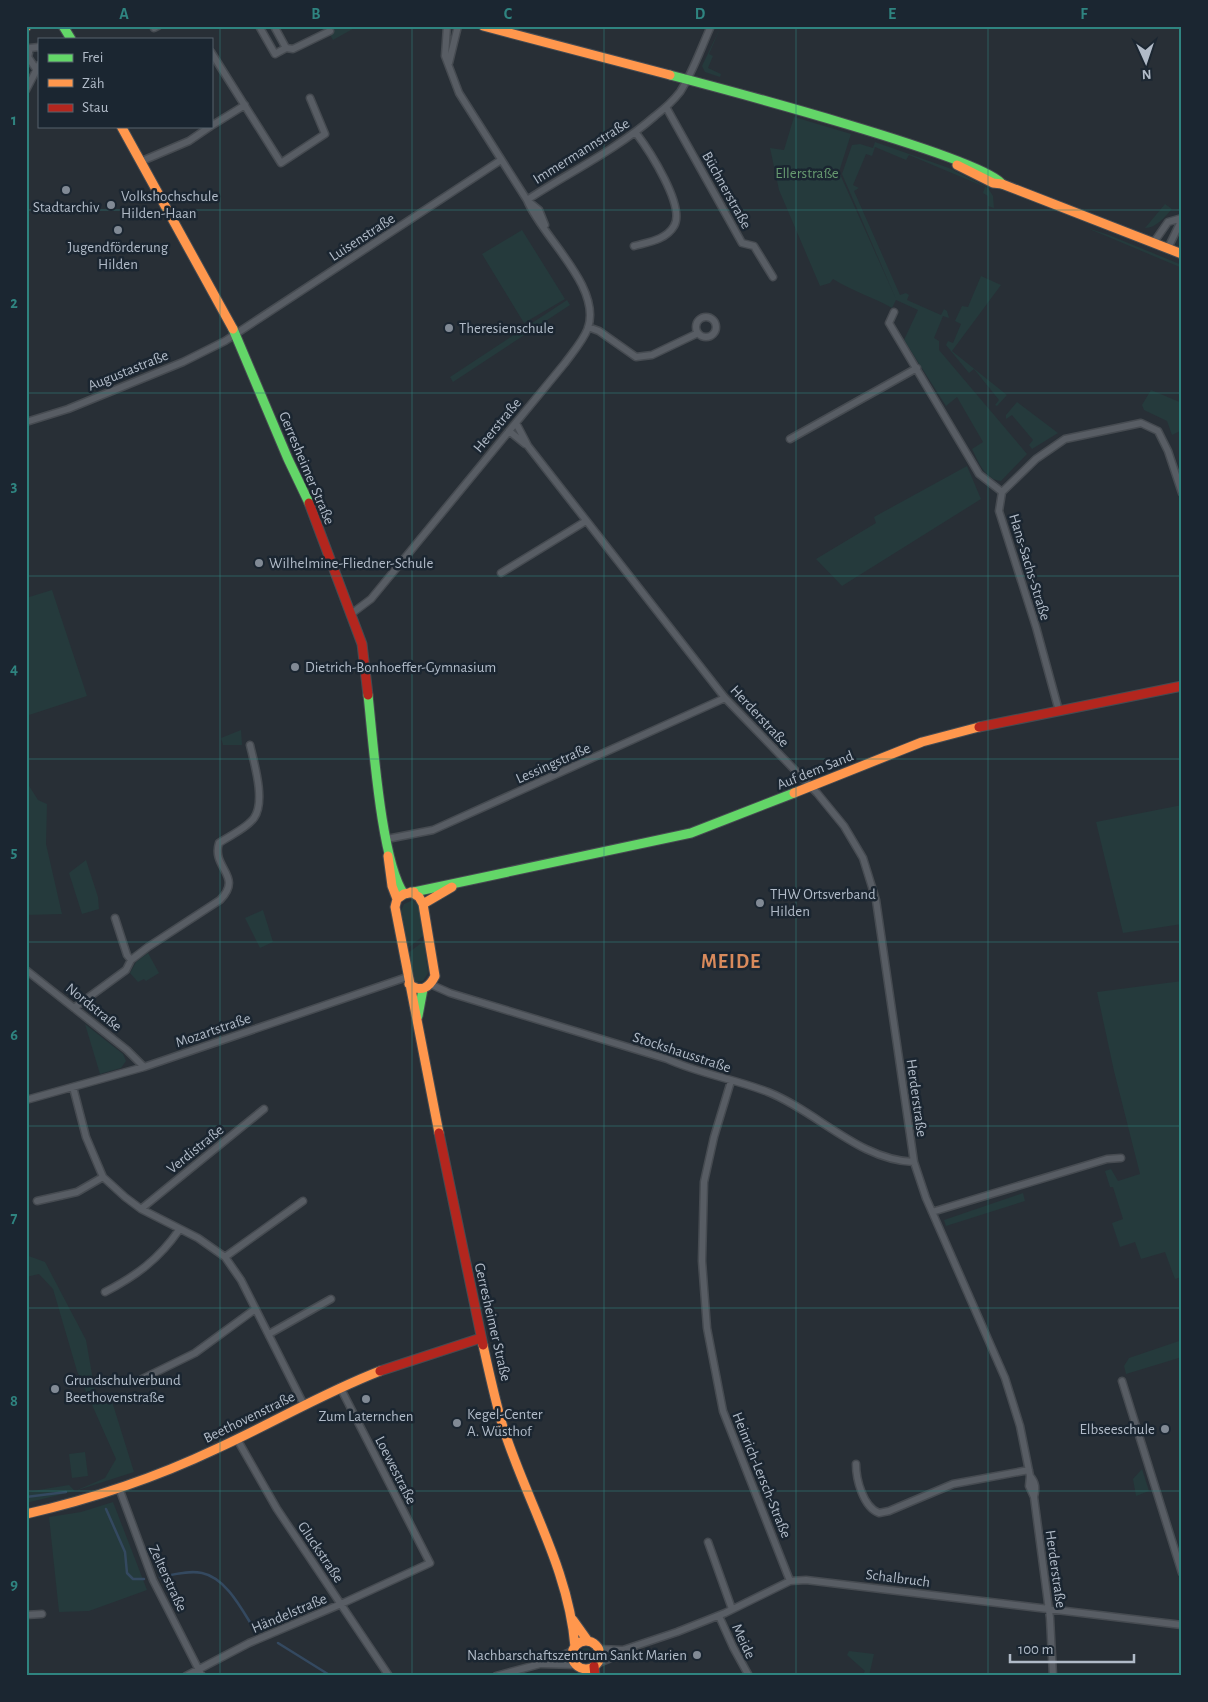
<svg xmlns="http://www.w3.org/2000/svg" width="1208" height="1702" viewBox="0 0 1208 1702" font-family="'Alegreya Sans',sans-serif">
  <rect width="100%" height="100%" fill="#282f36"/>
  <!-- green -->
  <path fill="#253a3c" d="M327,26H358L333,40L326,28Z
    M721,26L709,54L713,56L708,68L721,74L720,77L705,72L702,66Z
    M794,117L851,134L839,172L896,299L842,174L852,145L860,144L873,148L875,142L949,168L988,188L993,196L994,208L988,206V196L983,193L985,187L909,155L906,160L875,147L872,156L866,154L853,185L859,188L854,191L900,295L906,293L909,295L907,300L941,315L944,309L947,311L949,318L943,316L934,338L939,341V350L1027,454L1001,481C985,480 978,461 972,449L983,442L957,397L946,406L904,340L918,310L896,300L892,308C873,297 852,291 833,279L830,283L820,286L779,190L770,148L784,150Z
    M1165,204L1172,209C1165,217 1156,228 1145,228Z
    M1087,228L1109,235L1182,265V268Z
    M522,230L565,299L524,323L482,254Z
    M981,276L1001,285L952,351L1007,395L997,406L995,405L999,400L974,369L969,373L946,345L948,341L953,343L961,324L955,321L962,306L968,307Z
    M567,300L570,305L453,382L450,377Z
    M1151,390L1182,403V430L1172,435L1167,421L1144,410L1142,405Z
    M1017,402L1058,433L1032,449L1029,445L1033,440L1012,415L1006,419V415Z
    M967,466L981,499L842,586L816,559L876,523L874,517Z
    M52,590L87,696L26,716V598Z
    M241,730L242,745H223L221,738Z
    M26,781L38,800L47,804L46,844L62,914L26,915Z
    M1182,805V924L1123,933L1096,822Z
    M86,860L98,897L99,909L82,914L69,873Z
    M413,900L418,905L423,936L407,949L400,913L404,904Z
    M263,910L273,942L260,948L245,918Z
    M424,941L428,973L423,981L416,982L412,978L408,953Z
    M148,953L159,973L146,981L144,979L138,982L130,973L136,962Z
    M1182,981V1277L1175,1279L1165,1252L1141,1259L1135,1242L1120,1247L1112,1223L1123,1219L1113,1187H1110L1105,1171L1111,1169L1118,1181L1140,1174L1114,1071L1097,992Z
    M85,1024L123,1054L126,1061L121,1068L100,1074Z
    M1023,1193L1025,1201L946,1226L944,1220Z
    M26,1255L45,1262L86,1340L96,1397L110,1395L134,1472L75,1491L26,1503V1492L69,1485L75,1491L105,1478L116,1459L77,1371L53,1289L39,1274L26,1277Z
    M1182,1340V1357L1126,1374L1124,1366L1129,1358Z
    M85,1452L88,1476L72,1478L69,1454Z
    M1142,1469L1149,1491L1136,1496L1133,1479Z
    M113,1502L147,1590L89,1611L59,1612L49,1517L81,1512Z
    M579 1655a7 7 0 1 1 14 0a7 7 0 1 1-14 0Z
    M849,1651L874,1654L869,1676H862L865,1671L847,1655Z"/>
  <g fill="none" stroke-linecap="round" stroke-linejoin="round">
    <!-- stream -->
    <path stroke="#344960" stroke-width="2.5" d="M26,1497L66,1492
      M106,1509L125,1552L127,1573L133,1579H144
      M160,1577C173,1575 188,1570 202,1573C227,1578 243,1612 256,1632
      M278,1643L331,1676"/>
    <defs>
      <path id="street" d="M153,26L154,28L158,26
        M259,26L275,54L286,48L274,26
        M286,48L293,49L330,31
        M211,52L281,163L325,134L310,98
        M449,63L458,26
        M36,69L28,57L30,48L39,47
        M26,90L39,65
        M666,107L742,243L754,246L773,277
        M211,126L245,105
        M142,161L189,141L211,126
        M527,200C570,172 616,150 655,116C664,109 673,101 680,92C693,72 701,48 711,26
        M528,201L539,210L545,225
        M1154,242L1168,222L1182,218
        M634,246C648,242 666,240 674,226C686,207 649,150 636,133
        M1168,248L1182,219
        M894,312L889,323L979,474L1002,492
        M696 327a10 10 0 1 1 20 0a10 10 0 1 1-20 0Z
        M588,327L599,331L636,357L652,355L696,334
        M26,422L68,409L183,362L225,341L501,160
        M516,423L528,446L725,698L817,793L844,826L863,858L876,900L914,1162L926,1198L1005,1378L1020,1426L1030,1476L1029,1486L1034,1497
        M509,431L525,444
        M790,439L917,368
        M501,573L586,521
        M351,614L371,599L565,363C573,352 583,341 588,328C602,286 541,236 527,200L459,93L445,56L447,26
        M1059,711L1036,627L999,511L1002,492L1036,459L1065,439L1141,423L1158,431L1168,451L1182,493
        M387,839L433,830L725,698
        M115,918L127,955L131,960
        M26,970L127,1050L144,1067
        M432,985L450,993L667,1059C700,1074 735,1079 768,1092C818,1112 859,1160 914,1162
        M74,1008L126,970L131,960L148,947L220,900C244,876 211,868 219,843C229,836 247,828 254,818C266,801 254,763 250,745
        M731,1081L714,1137L704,1182L702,1261L707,1328L723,1411L790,1581
        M73,1087L86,1137L103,1177L125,1197L141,1209L198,1238L225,1257L241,1280L304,1405
        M26,1100L144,1067L407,977
        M37,1201L77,1192L103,1177
        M141,1209L264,1109
        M932,1212L1107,1159L1121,1158
        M225,1257L303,1201
        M105,1292C136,1276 159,1259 179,1230
        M269,1334L331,1299
        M138,1381L195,1353L254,1310
        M1122,1381L1182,1573
        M237,1439L277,1509L389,1676
        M856,1464C856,1479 863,1507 879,1513L889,1511L953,1484L1029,1470
        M1030,1476C1036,1483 1036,1488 1034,1497L1050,1618L1053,1676
        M119,1488L153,1580L202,1676
        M708,1542L732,1609
        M26,1615L42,1614
        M719,1616L733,1647L749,1676
        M599,1649L623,1650L677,1632L725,1613L790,1581L806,1580L1182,1625
        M541,1664L577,1665
        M596,1664L616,1656L623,1650
        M186,1676L249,1643L341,1604L430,1563L340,1387
        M496,1676L540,1664L573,1651"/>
      <path id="fast" d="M63,26L71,39
        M670,75C716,87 985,158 1002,184
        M233,329L288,459L309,503
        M368,695C373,739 381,862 404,894
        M414,892L691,833L794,793
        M418,1016L423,989"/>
      <path id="slow" d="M483,26L670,75
        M26,27L27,26
        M121,126L233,329
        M957,165L993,183L1002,184L1182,254
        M794,793L922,742L979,727
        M388,856L392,886L397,899
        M414,892L404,894L397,899L395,907L439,1133
        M423,904L452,887
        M409,984C421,993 429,988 435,976L423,904L419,897L411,892
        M483,1345C489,1372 495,1400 503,1427C526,1500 569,1569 575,1647
        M26,1514C92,1499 155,1478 216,1449C271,1424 323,1393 380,1371
        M573,1620L588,1641
        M572 1655a14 14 0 1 1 28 0a14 14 0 1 1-28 0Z"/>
      <path id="jam" d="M309,503L362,644L368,695
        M979,727L1182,686
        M439,1133L483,1345
        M380,1371L481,1338
        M594,1666L595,1676"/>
    </defs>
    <!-- street casing -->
    <use href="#street" stroke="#464b51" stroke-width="9"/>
    <!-- fast casing -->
    <use href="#fast" stroke="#464b51" stroke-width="11"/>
    <!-- slow casing -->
    <use href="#slow" stroke="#464b51" stroke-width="11"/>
    <!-- jam casing -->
    <use href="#jam" stroke="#464b51" stroke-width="11"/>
    <!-- street -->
    <use href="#street" stroke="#585d64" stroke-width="6"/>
    <!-- fast -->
    <use href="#fast" stroke="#63d668" stroke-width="9"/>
    <!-- slow -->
    <use href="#slow" stroke="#ff974d" stroke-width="9"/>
    <!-- jam -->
    <use href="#jam" stroke="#b3261e" stroke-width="9"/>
  </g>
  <!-- grid -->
  <path fill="none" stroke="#2f8480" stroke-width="1" stroke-opacity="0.55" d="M220,26V1676M412,26V1676M604,26V1676M796,26V1676M988,26V1676M26,210H1182M26,393H1182M26,576H1182M26,759H1182M26,942H1182M26,1126H1182M26,1308H1182M26,1491H1182"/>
  <!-- markers -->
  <g fill="#818a95" stroke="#1b2631" stroke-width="2">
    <circle cx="66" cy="190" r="5"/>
    <circle cx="111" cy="205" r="5"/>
    <circle cx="118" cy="230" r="5"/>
    <circle cx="449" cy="328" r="5"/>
    <circle cx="259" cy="563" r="5"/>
    <circle cx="295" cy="667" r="5"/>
    <circle cx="760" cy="903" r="5"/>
    <circle cx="55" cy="1389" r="5"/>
    <circle cx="366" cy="1399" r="5"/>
    <circle cx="457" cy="1423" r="5"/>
    <circle cx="1165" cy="1429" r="5"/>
    <circle cx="697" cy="1655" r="5"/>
  </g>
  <g text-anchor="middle" stroke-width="5" stroke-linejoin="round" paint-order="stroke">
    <!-- street labels -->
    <g font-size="15" fill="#b1bbc8" stroke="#1b2631">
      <text transform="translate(581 151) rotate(-32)" y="5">Immermannstraße</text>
      <text transform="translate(727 190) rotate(61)" y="5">Büchnerstraße</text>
      <text transform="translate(362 237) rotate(-33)" y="5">Luisenstraße</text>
      <text transform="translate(128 370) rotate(-22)" y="5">Augustastraße</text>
      <text transform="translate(497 425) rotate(-50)" y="5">Heerstraße</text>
      <text transform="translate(307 468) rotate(67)" y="5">Gerresheimer Straße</text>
      <text transform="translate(1030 567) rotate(73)" y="5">Hans-Sachs-Straße</text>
      <text transform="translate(760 716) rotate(47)" y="5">Herderstraße</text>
      <text transform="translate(553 763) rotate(-24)" y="5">Lessingstraße</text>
      <text transform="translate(815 770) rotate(-22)" y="5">Auf dem Sand</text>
      <text transform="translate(94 1007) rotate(39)" y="5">Nordstraße</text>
      <text transform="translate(213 1030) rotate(-19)" y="5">Mozartstraße</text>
      <text transform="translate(682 1052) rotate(18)" y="5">Stockshausstraße</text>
      <text transform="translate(917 1098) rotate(82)" y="5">Herderstraße</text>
      <text transform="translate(195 1149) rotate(-39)" y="5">Verdistraße</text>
      <text transform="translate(493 1322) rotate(77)" y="5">Gerresheimer Straße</text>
      <text transform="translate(249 1417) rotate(-26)" y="5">Beethovenstraße</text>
      <text transform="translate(396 1470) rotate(63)" y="5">Loewestraße</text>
      <text transform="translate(762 1475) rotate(68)" y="5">Heinrich-Lersch-Straße</text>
      <text transform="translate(321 1552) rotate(56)" y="5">Gluckstraße</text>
      <text transform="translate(1056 1569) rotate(82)" y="5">Herderstraße</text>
      <text transform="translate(168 1578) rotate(65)" y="5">Zelterstraße</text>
      <text transform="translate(898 1578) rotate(7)" y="5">Schalbruch</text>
      <text transform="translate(289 1613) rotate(-23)" y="5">Händelstraße</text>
      <text transform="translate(744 1641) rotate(65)" y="5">Meide</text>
    </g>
    <!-- park labels -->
    <g font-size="15" fill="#679a70" stroke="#1b2631">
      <text x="807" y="178">Ellerstraße</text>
    </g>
    <!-- poi labels -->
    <g font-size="15" fill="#b1bbc8" stroke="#1b2631" text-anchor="start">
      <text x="121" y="201">Volkshochschule<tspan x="121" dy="17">Hilden-Haan</tspan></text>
      <text x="66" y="212" text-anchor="middle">Stadtarchiv</text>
      <text x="118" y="252" text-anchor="middle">Jugendförderung<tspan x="118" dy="17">Hilden</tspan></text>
      <text x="459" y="333">Theresienschule</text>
      <text x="269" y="568">Wilhelmine-Fliedner-Schule</text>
      <text x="305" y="672">Dietrich-Bonhoeffer-Gymnasium</text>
      <text x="770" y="899">THW Ortsverband<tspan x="770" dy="17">Hilden</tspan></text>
      <text x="65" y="1385">Grundschulverbund<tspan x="65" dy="17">Beethovenstraße</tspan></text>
      <text x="467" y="1419">Kegel-Center<tspan x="467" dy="17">A. Wüsthof</tspan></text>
      <text x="366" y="1421" text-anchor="middle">Zum Laternchen</text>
      <text x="1155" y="1434" text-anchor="end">Elbseeschule</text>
      <text x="687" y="1660" text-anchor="end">Nachbarschaftszentrum Sankt Marien</text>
    </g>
    <!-- district labels -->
    <g font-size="20" font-weight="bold" letter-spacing="1" fill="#d88a5c" stroke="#1b2631">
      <text x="731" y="968">MEIDE</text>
    </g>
  </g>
  <!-- border -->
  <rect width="1208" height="1702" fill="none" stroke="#1b2631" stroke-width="55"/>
  <!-- legend -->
  <rect x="38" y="38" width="175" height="90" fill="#1b2631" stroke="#57626d"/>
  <rect x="48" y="54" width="25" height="8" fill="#63d668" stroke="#57626d"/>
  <text x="82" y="62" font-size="15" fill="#b1bbc8">Frei</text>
  <rect x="48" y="79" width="25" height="8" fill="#ff974d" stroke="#57626d"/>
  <text x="82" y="88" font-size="15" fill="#b1bbc8">Zäh</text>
  <rect x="48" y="104" width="25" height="8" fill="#b3261e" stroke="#57626d"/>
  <text x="82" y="112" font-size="15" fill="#b1bbc8">Stau</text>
  <!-- north arrow -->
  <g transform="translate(1146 62) rotate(177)" stroke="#1b2631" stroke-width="4" paint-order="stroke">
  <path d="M0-4L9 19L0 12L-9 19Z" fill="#b1bbc8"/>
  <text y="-8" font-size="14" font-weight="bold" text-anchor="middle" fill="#b1bbc8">N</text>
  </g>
  <!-- scale -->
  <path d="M1010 1654v8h124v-8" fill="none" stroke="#b1bbc8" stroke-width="2.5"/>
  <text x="1018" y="1654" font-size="15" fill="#b1bbc8" stroke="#1b2631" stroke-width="4" paint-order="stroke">100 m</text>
  <rect x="28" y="28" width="1152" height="1646" fill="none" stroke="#2f8480" stroke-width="2"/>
  <g font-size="16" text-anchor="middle" font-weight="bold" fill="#2f8480">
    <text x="124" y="19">A</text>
    <text x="316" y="19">B</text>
    <text x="508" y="19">C</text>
    <text x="700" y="19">D</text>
    <text x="892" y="19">E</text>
    <text x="1084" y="19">F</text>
    <text x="14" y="125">1</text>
    <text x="14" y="308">2</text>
    <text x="14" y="491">3</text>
    <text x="14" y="674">4</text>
    <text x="14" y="857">5</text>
    <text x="14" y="1040">6</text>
    <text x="14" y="1223">7</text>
    <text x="14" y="1406">8</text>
    <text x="14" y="1589">9</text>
  </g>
</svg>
